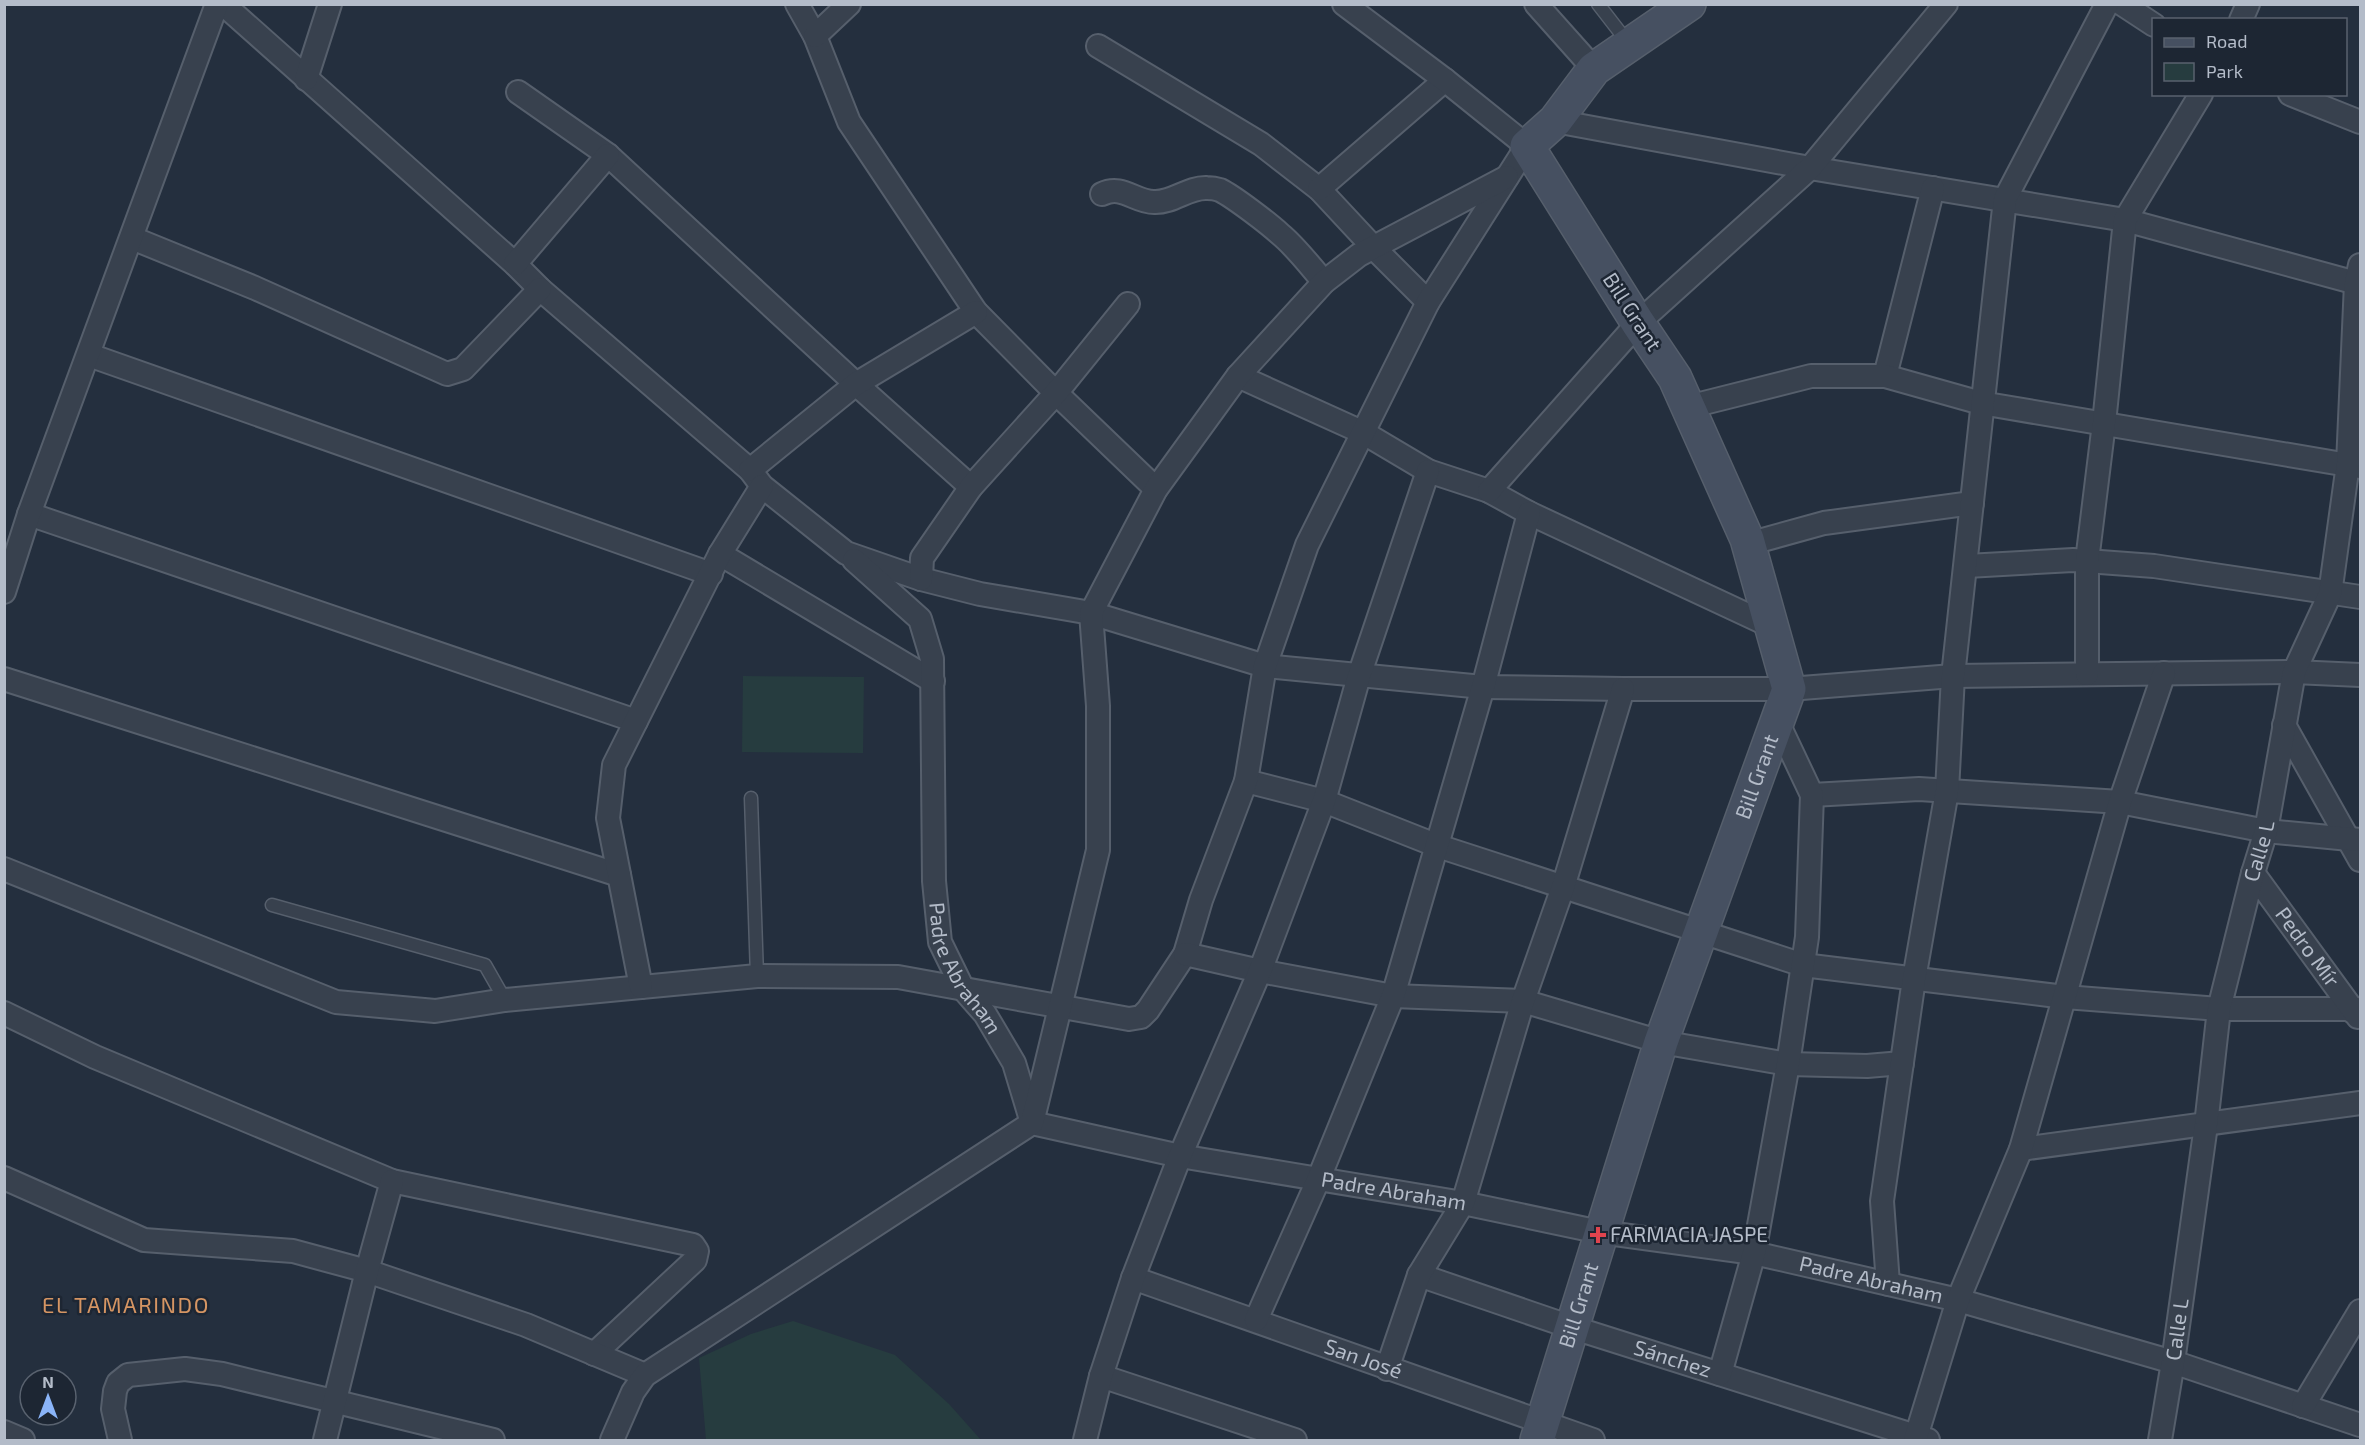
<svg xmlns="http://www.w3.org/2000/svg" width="2365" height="1445" viewBox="0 0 2365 1445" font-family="'Exo 2',sans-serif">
  <rect width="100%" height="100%" fill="#242f3e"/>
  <!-- green -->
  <path fill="#263c3f" d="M743,676L864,677L863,753L742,752Z
    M793,1321L895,1355L949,1404L981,1440H706L699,1358L751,1334Z"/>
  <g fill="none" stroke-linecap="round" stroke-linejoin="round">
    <defs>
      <path id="lane" d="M1598,4L1629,44
        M751,798L757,976
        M272,905L485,965L505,1000"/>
      <g id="street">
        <path d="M223,4L515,264L540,289L750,470L762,486L846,553L921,579L980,594L1091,613L1265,666L1483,687L1623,689H1789L1953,676L2294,672L2360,675"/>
        <path d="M797,4L815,36L849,122L976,312L1056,393L1156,489"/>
        <path d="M1536,4L1594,69"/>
        <path d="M2122,4L2154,25"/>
        <path d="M2241,20L2248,4"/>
        <path d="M815,36L849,4"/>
        <path d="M1098,46L1261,144L1319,189L1374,248L1428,302"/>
        <path d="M306,79L330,4"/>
        <path d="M518,92L608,155L856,384L971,487"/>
        <path d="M2290,94L2360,122"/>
        <path d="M1555,121L1810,168L2125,220L2360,284"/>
        <path d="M1319,189L1445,80"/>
        <path d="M1102,194C1122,184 1135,202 1154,202C1173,203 1188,187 1207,188C1211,188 1217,189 1220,190C1234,197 1268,223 1280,234C1296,247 1310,266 1324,282"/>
        <path d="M132,238L255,288L447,374L463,369L540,289"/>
        <path d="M515,264L608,155"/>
        <path d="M89,355L711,574"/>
        <path d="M1238,376L1364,433L1428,471L1489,491L1529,513L1771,626"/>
        <path d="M1885,376L1933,188"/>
        <path d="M1688,407L1811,376H1885L1981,403L2360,467"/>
        <path d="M750,470L856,384L976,312"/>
        <path d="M1489,491L1638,323L1810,168L1946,4"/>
        <path d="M29,514L636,721"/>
        <path d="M1748,544L1824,523L1972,503"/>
        <path d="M720,554L933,681"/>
        <path id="s1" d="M854,560L920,619L932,659L934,881L940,942L963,989L985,1014L1014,1063L1032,1123L1180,1156L1463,1203L1600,1232L1754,1253L1958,1300L2173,1362L2360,1425"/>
        <path d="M1967,566L2073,560L2154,566L2360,597"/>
        <path d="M921,579L922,558L971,487L1056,393L1128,304"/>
        <path d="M4,592L29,514L217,4"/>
        <path d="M2087,674V561L2104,423L2125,220L2201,94"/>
        <path d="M4,679L619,875"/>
        <path d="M2284,725L2360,860"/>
        <path d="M1246,781L1324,801L1438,846L1803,965L2065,997L2219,1009H2348L2355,1013L2360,1009"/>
        <path d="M1812,795L1919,789L2120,802L2266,831L2360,840"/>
        <path d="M4,869L336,1002L435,1011L505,1000L757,976L898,977L1129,1019L1141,1017L1148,1010L1185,954L1201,900L1246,781L1265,666L1307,545L1428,302L1527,146L1445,80L1344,4"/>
        <path id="s2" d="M2253,873L2358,1017"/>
        <path d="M1185,954L1260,971L1393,996L1523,1001L1661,1042L1788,1064L1867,1066L1902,1063"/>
        <path d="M641,987L608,818L614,765L720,554L762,486"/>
        <path d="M4,1013L95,1057L392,1181L693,1245L697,1251L695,1260L594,1354"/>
        <path d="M2021,1149L2360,1103"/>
        <path d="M4,1178L144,1240L293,1251L367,1271L526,1325L645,1375"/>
        <path id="s3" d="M1419,1275L1571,1327L1928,1440"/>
        <path id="s4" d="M1133,1278L1593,1440"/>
        <path d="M1888,1284L1882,1201L1914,979L1947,791L1953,676L2005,199L2107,4"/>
        <path d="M1256,1320L1319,1178L1393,996L1483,687L1529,513"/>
        <path d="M1387,1369L1419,1275L1463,1203L1523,1001L1563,887L1623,689"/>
        <path d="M1720,1374L1754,1253L1788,1064L1807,937L1812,795L1777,721"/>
        <path d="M1101,1376L1295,1440"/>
        <path d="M2303,1406L2360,1311"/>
        <path d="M4,1432L23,1440"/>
        <path d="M120,1440L113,1409L115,1391L118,1383L128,1375L185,1369L222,1374L493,1440"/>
        <path d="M325,1440L367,1271L392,1181"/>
        <path d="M612,1440L633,1392L645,1375L1032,1123L1098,850V706L1091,613L1156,489L1238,376L1324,282L1359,255L1507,177"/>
        <path d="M1085,1440L1101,1376L1133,1278L1180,1156L1260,971L1324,801L1359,676L1428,471"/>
        <path d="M1915,1440L1958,1300L2021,1149L2120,802L2164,673"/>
        <path id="s5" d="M2160,1440L2173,1362L2206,1125L2219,1009L2253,873L2266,831L2294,672L2330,594L2348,464L2356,283L2360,265"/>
      </g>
      <g id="secondary">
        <path id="s6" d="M1537,1440L1661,1042L1789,689L1747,539L1675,378L1638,323L1527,146L1555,121L1594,69L1689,4"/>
      </g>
    </defs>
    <!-- lane casing -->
    <use href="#lane" stroke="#565f6c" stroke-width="15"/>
    <!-- street casing -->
    <use href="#street" stroke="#565f6c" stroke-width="26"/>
    <!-- secondary casing -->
    <use href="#secondary" stroke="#565f6c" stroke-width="36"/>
    <!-- lane -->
    <use href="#lane" stroke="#38414e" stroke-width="12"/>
    <!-- street -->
    <use href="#street" stroke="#38414e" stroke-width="22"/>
    <!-- secondary -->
    <use href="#secondary" stroke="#465061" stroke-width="33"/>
  </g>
  <!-- markers -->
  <path fill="#e0444e" stroke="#1d2633" stroke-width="2" d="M1595 1226h6v6h6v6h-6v6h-6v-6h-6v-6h6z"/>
  <g text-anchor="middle" stroke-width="5" stroke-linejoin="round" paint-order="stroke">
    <!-- street labels -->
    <g font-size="21" fill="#b4bcc9" stroke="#1d2633">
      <text transform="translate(1632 312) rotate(57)" y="7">Bill Grant</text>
      <text dy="7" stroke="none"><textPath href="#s6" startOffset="699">Bill Grant</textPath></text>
      <text dy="7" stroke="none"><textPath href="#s5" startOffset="598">Calle L</textPath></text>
      <text dy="7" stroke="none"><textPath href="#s2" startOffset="92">Pedro Mír</textPath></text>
      <text dy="7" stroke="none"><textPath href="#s1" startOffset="447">Padre Abraham</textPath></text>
      <text dy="7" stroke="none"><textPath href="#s1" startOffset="987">Padre Abraham</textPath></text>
      <text dy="7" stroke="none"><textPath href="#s1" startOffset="1473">Padre Abraham</textPath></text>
      <text dy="7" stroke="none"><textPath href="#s6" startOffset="141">Bill Grant</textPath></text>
      <text dy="7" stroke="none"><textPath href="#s5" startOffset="112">Calle L</textPath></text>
      <text dy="7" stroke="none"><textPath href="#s3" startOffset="267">Sánchez</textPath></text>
      <text dy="7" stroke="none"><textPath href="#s4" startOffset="244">San José</textPath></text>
    </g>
    <!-- poi labels -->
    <g font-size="21" fill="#b4bcc9" stroke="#1d2633" text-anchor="start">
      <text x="1610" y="1242">FARMACIA JASPE</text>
    </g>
    <!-- neighbourhood labels -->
    <g font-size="22" letter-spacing="1.5" fill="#d59563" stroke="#1d2633">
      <text x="126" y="1313">EL TAMARINDO</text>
    </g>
  </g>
  <!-- border -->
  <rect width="2365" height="1445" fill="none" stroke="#b4bcc9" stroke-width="12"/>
  <!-- legend -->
  <rect x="2152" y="18" width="195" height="78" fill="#1d2633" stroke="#59626f" stroke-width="1.5"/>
  <rect x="2164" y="38" width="30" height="9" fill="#465061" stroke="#59626f" stroke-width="1.5"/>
  <text x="2206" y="48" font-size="18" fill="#b4bcc9">Road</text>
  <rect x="2164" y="63" width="30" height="18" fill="#263c3f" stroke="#59626f" stroke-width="1.5"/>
  <text x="2206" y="78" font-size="18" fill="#b4bcc9">Park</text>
  <!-- north arrow -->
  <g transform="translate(48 1397)"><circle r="28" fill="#1d2633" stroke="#59626f" stroke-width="1.5"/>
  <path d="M0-4.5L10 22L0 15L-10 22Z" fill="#8ab4f8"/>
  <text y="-9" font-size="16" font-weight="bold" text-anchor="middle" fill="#b4bcc9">N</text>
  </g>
</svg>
